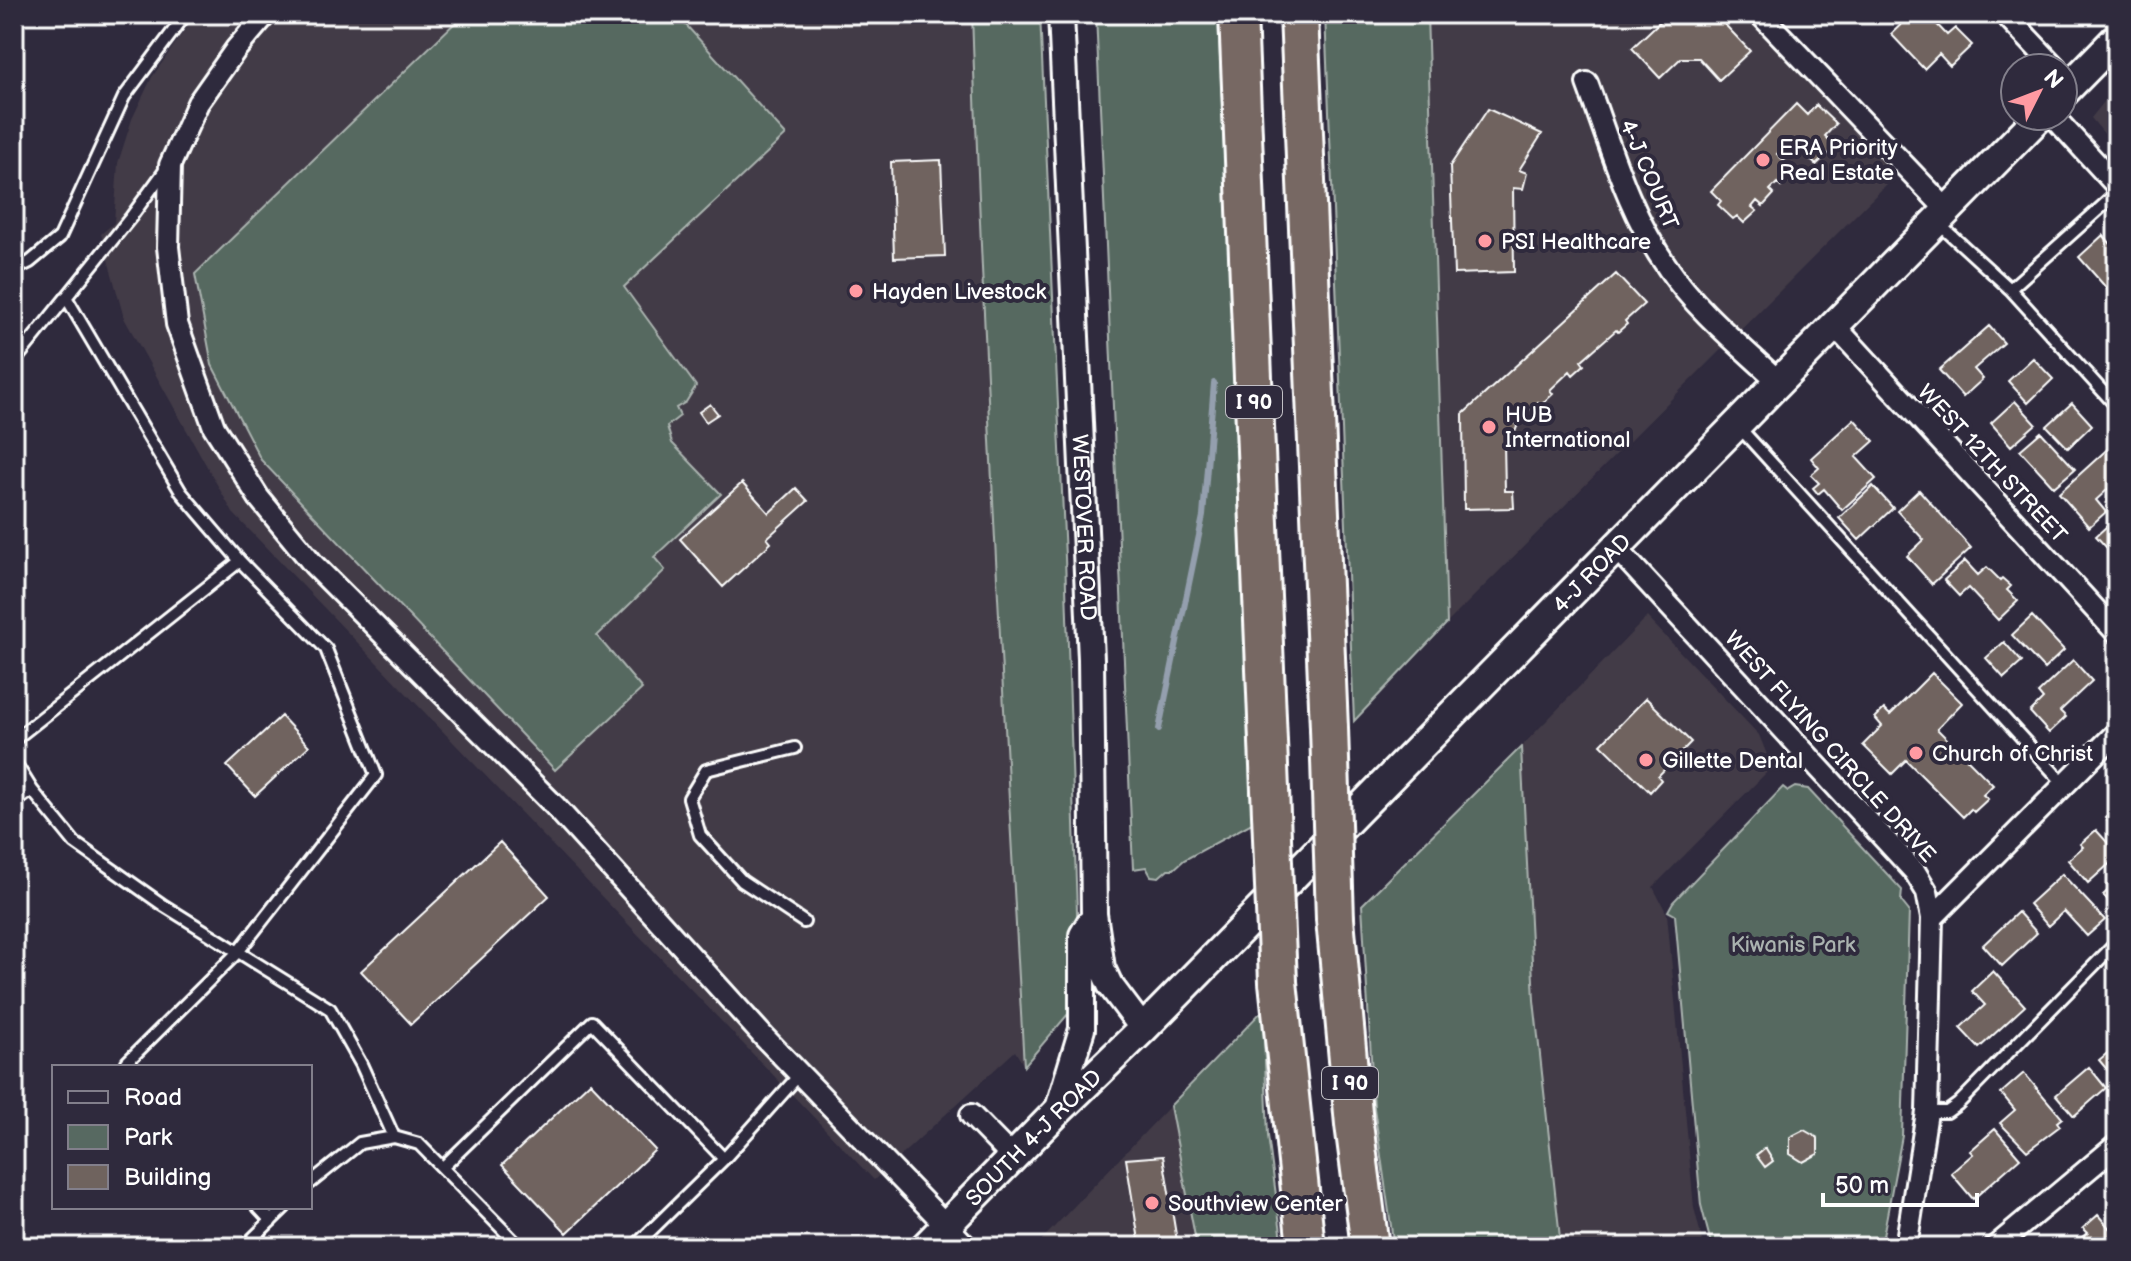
<svg xmlns="http://www.w3.org/2000/svg" width="2131" height="1261" viewBox="0 0 2131 1261" font-family="'Balsamiq Sans',sans-serif">
  <rect width="100%" height="100%" fill="#2f2a3d"/>
  <filter id="ink" filterUnits="userSpaceOnUse"><feTurbulence type="fractalNoise" baseFrequency=".0125" numOctaves="2"/><feDisplacementMap in="SourceGraphic" scale="16" xChannelSelector="R" yChannelSelector="G"/><feConvolveMatrix kernelMatrix="1 2 1 2 8 2 1 2 1" color-interpolation-filters="sRGB"/></filter>
  <g filter="url(#ink)">
    <!-- built -->
    <path fill="#423b47" d="M196,14H972L980,239L997,597L1024,1066L1015,1051L874,1180L233,513L124,318L101,234L114,223L118,163L132,119L152,77Z
      M1427,14H1746L1898,173L1447,623Z
      M2117,86V149L2091,118Z
      M1647,617L1759,735L1772,767L1653,887L1667,914L1694,1208L1704,1247H1561L1534,1000L1521,747Z
      M1170,1106L1197,1247H1035Z"/>
    <!-- green -->
    <path fill="#576961" stroke="#abb4b0" stroke-width="2" d="M464,14H676L786,135L624,287L696,386L686,402L676,408L680,416L667,426L672,443L721,494L654,557L665,570L597,636L642,689L555,770L261,460L212,365L195,274Z
      M972,14H1040L1065,557L1080,1000L1024,1066C1004,715 984,365 972,14Z
      M1096,14H1218L1254,822L1184,860L1174,869H1168L1159,877L1151,876L1146,867L1133,869Z
      M1325,14H1427L1447,623L1354,721Z
      M1521,747L1534,1000L1561,1247H1394L1374,1108L1362,905Z
      M1783,787L1788,791L1795,787L1808,789L1902,890L1901,901L1909,911L1902,1136L1881,1247H1712L1701,1205L1675,915L1668,911L1673,902Z
      M1263,1010L1268,1136L1283,1247H1197L1170,1106Z"/>
    <g fill="none" stroke-linecap="round" stroke-linejoin="round">
      <!-- stream -->
      <path stroke="#949fae" stroke-width="6" d="M1159,729L1203,516L1214,383"/>
    </g>
    <!-- building -->
    <path fill="#6f635e" stroke="#fff" stroke-width="2" d="M1668,14H1715L1750,51L1719,80L1699,58H1681L1660,78L1632,48Z
      M1912,14H1927L1947,35L1955,28L1972,45L1950,66L1939,54L1924,69L1891,34Z
      M1796,104L1807,115L1816,105L1836,124L1825,136L1836,146L1816,165L1791,140L1777,154L1790,166L1787,169L1794,175L1781,187L1777,183L1770,190L1774,194L1763,206L1757,201L1752,207L1757,211L1744,223L1737,216L1733,219L1718,205L1721,201L1711,191Z
      M1488,109L1542,134L1519,170L1527,173L1523,189L1513,188L1514,272L1454,274L1450,166Z
      M941,160L945,256L894,258L891,162Z
      M2103,235L2117,251V300L2079,257Z
      M1616,274L1644,304L1625,321L1627,324L1618,332L1616,330L1581,361L1584,365L1573,375L1570,371L1550,390L1553,394L1541,405L1538,402L1515,423L1518,424L1510,445L1504,443L1505,491H1513L1514,508L1464,509L1463,414Z
      M1989,326L2004,343L1974,369L1983,379L1963,397L1939,370Z
      M2033,358L2053,379L2028,403L2008,381Z
      M2015,401L2036,424L2011,446L1991,423Z
      M2072,403L2092,425L2068,448L2047,426Z
      M710,404L718,414L706,422L699,412Z
      M1854,419L1874,441L1856,457L1876,479L1842,510L1824,489L1818,494L1813,488L1819,483L1811,475L1819,468L1811,458Z
      M2041,432L2075,469L2054,487L2020,450Z
      M2112,445L2117,451V481L2096,500L2106,512L2089,527L2059,493Z
      M742,483L769,513L796,488L808,501L767,538L771,543L723,587L680,539Z
      M1873,486L1893,508L1859,540L1839,518Z
      M1919,490L1971,548L1932,584L1907,556L1924,540L1897,511Z
      M2117,517V559L2096,536Z
      M1965,561L1978,575L1987,567L2000,580L2002,578L2011,586L2007,590L2018,601L1998,620L1968,588L1959,596L1944,580Z
      M2032,616L2064,650L2044,669L2012,635Z
      M2004,642L2022,662L2004,678L1986,658Z
      M2073,660L2092,681L2060,711L2066,717L2049,733L2030,712L2043,699L2038,693Z
      M1932,673L1962,703L1937,729L1993,785L1983,795L1988,799L1974,812L1971,809L1963,817L1906,760L1892,774L1863,745L1882,726L1875,718L1884,709L1890,715Z
      M1646,698L1691,742L1658,776L1661,780L1650,792L1601,744Z
      M281,716L309,746L255,796L227,766Z
      M2117,806V830L2105,818Z
      M2096,830L2117,853V857L2088,883L2068,860L2083,847L2080,844Z
      M500,842L549,896L411,1024L361,971Z
      M2062,874L2105,920L2087,936L2064,911L2048,926L2029,904Z
      M2117,882V910L2103,895Z
      M2018,912L2037,933L2002,966L1983,945Z
      M1993,971L2025,1006L1979,1048L1960,1028L1985,1005L1972,991Z
      M2117,1045V1077L2115,1079L2099,1060Z
      M2089,1067L2106,1088L2074,1116L2056,1095Z
      M2024,1073L2062,1118L2057,1122L2060,1126L2027,1151L2000,1123L2015,1110L2001,1093Z
      M590,1082L655,1150L567,1233L502,1165Z
      M1995,1129L2020,1158L1973,1199L1951,1173L1973,1154L1970,1151Z
      M1804,1130L1818,1138V1154L1803,1162L1790,1154V1137Z
      M1765,1148L1773,1161L1765,1167L1756,1155Z
      M1163,1156L1178,1247H1140L1126,1159Z
      M2098,1215L2117,1237V1246L2071,1247L2088,1233L2083,1228Z"/>
    <g fill="none" stroke-linecap="round" stroke-linejoin="round">
      <defs>
        <path id="service" d="M1938,223L2010,289L2117,407
          M14,270L30,262L60,237L124,97L186,14
          M2010,289L2117,193
          M66,297L181,492L240,561L326,649L376,775L238,952L127,1062L132,1067
          M14,362L131,217L166,169
          M1738,426L2064,784
          M14,740L240,561
          M795,748L706,770L689,798L700,835L742,881L804,922
          M14,761L32,790L75,843L163,905L330,1009L361,1064L394,1137
          M14,803L32,790
          M1927,1112H1947L1958,1104L2117,942
          M443,1167L592,1022L724,1159
          M310,1183L360,1143L394,1137L419,1144L520,1247
          M258,1207L271,1221
          M244,1247L285,1207
          M634,1247L724,1159L800,1074"/>
        <path id="minor" d="M266,14L236,49L198,103L170,165L168,247L177,324L214,427L259,498L314,565L554,805L764,1037L967,1247
          M1760,14L1947,210
          M2005,14L2056,68
          M1587,83C1610,145 1629,214 1668,268C1698,312 1740,345 1779,382
          M2053,116L2117,186
          M1834,325L2117,633
          M1617,549L1915,872L1927,892L1932,918L1927,1112L1906,1247
          M1932,918L2117,732
          M971,1115L1012,1157
          M1995,1247L2117,1145"/>
        <g id="tertiary">
          <path id="s1" d="M1061,14L1091,659L1094,914L1102,968L1110,985L1143,1029"/>
          <path d="M1057,1112L1082,1029V935L1089,923"/>
        </g>
        <g id="secondary">
          <path d="M2063,93L2117,38"/>
          <path id="s2" d="M925,1247L1057,1112L1143,1029L2040,116"/>
        </g>
        <path id="motorway" d="M1238,14L1270,790
          M1299,14L1329,728
          M1335,919L1354,1124L1370,1247
          M1278,982L1306,1247"/>
      </defs>
      <!-- service casing -->
      <use href="#service" stroke="#fff" stroke-width="16"/>
      <!-- minor casing -->
      <use href="#minor" stroke="#fff" stroke-width="26"/>
      <!-- tertiary casing -->
      <use href="#tertiary" stroke="#fff" stroke-width="30"/>
      <!-- secondary casing -->
      <use href="#secondary" stroke="#fff" stroke-width="34"/>
      <!-- motorway casing -->
      <use href="#motorway" stroke="#fff" stroke-width="42"/>
      <!-- service -->
      <use href="#service" stroke="#2f2a3d" stroke-width="10"/>
      <!-- minor -->
      <use href="#minor" stroke="#2f2a3d" stroke-width="20"/>
      <!-- tertiary -->
      <use href="#tertiary" stroke="#2f2a3d" stroke-width="24"/>
      <!-- secondary -->
      <use href="#secondary" stroke="#2f2a3d" stroke-width="28"/>
      <!-- motorway -->
      <use href="#motorway" stroke="#776864" stroke-width="36"/>
      <defs>
        <path id="motorway-bridge" d="M1329,728L1335,919
          M1270,790L1278,982"/>
      </defs>
      <!-- motorway-bridge casing -->
      <use href="#motorway-bridge" stroke="#fff" stroke-width="42" stroke-linecap="butt"/>
      <!-- motorway-bridge -->
      <use href="#motorway-bridge" stroke="#776864" stroke-width="36"/>
    </g>
  </g>
  <!-- markers -->
  <g fill="#ff9aa2" stroke="#2f2a3d" stroke-width="3">
    <circle cx="1763" cy="160" r="8"/>
    <circle cx="1485" cy="241" r="8"/>
    <circle cx="856" cy="291" r="8"/>
    <circle cx="1489" cy="427" r="8"/>
    <circle cx="1916" cy="753" r="8"/>
    <circle cx="1646" cy="760" r="8"/>
    <circle cx="1152" cy="1203" r="8"/>
  </g>
  <g text-anchor="middle" stroke-width="8" stroke-linejoin="round" paint-order="stroke">
    <!-- shield labels -->
    <g fill="#2f2a3d" stroke="#c1bfc5" stroke-width="2">
      <rect x="1226" y="386" width="56" height="32" rx="6"/>
      <rect x="1322" y="1067" width="56" height="32" rx="6"/>
    </g>
    <g font-size="20" font-weight="bold" fill="#fff">
      <text x="1254" y="409">I 90</text>
      <text x="1350" y="1090">I 90</text>
    </g>
    <!-- poi labels -->
    <g font-size="22" fill="#fff" stroke="#2f2a3d" text-anchor="start">
      <text x="1779" y="155">ERA Priority<tspan x="1779" dy="25">Real Estate</tspan></text>
      <text x="1501" y="249">PSI Healthcare</text>
      <text x="872" y="299">Hayden Livestock</text>
      <text x="1505" y="422">HUB<tspan x="1505" dy="25">International</tspan></text>
      <text x="1932" y="761">Church of Christ</text>
      <text x="1662" y="768">Gillette Dental</text>
      <text x="1168" y="1211">Southview Center</text>
    </g>
    <!-- street labels -->
    <g font-size="22" fill="#fff" stroke="#2f2a3d">
      <text transform="translate(1650 174) rotate(67)" y="8">4-J COURT</text>
      <text transform="translate(1993 463) rotate(47)" y="8">WEST 12TH STREET</text>
      <text dy="8" stroke="none"><textPath href="#s1" startOffset="514">WESTOVER ROAD</textPath></text>
      <text dy="8" stroke="none"><textPath href="#s2" startOffset="948">4-J ROAD</textPath></text>
      <text transform="translate(1831 746) rotate(48)" y="8">WEST FLYING CIRCLE DRIVE</text>
      <text dy="8" stroke="none"><textPath href="#s2" startOffset="154">SOUTH 4-J ROAD</textPath></text>
    </g>
    <!-- park labels -->
    <g font-size="22" fill="#abb4b0" stroke="#2f2a3d">
      <text x="1793" y="952">Kiwanis Park</text>
    </g>
  </g>
  <!-- margin -->
  <rect width="2131" height="1261" fill="none" stroke="#2f2a3d" stroke-width="48"/>
  <rect x="24" y="24" width="2083" height="1213" fill="none" stroke="#fff" stroke-width="3" filter="url(#ink)"/>
  <!-- legend -->
  <rect x="52" y="1065" width="260" height="144" fill="#2f2a3d" stroke="#827f8b" stroke-width="2"/>
  <rect x="68" y="1091" width="40" height="12" fill="#2f2a3d" stroke="#827f8b" stroke-width="2"/>
  <text x="124" y="1105" font-size="24" fill="#ffffff">Road</text>
  <rect x="68" y="1125" width="40" height="24" fill="#576961" stroke="#827f8b" stroke-width="2"/>
  <text x="124" y="1145" font-size="24" fill="#ffffff">Park</text>
  <rect x="68" y="1165" width="40" height="24" fill="#6f635e" stroke="#827f8b" stroke-width="2"/>
  <text x="124" y="1185" font-size="24" fill="#ffffff">Building</text>
  <!-- north arrow -->
  <g transform="translate(2039 92) rotate(48)"><circle r="38" fill="#2f2a3d" stroke="#827f8b" stroke-width="2"/>
  <path d="M0-6L14 30L0 20L-14 30Z" fill="#ff9aa2"/>
  <text y="-12" font-size="22" font-weight="bold" text-anchor="middle" fill="#ffffff">N</text>
  </g>
  <!-- scale -->
  <path d="M1823 1193v12h154v-12" fill="none" stroke="#ffffff" stroke-width="4"/>
  <text x="1835" y="1193" font-size="24" fill="#ffffff" stroke="#2f2a3d" stroke-width="6" paint-order="stroke">50 m</text>
</svg>
